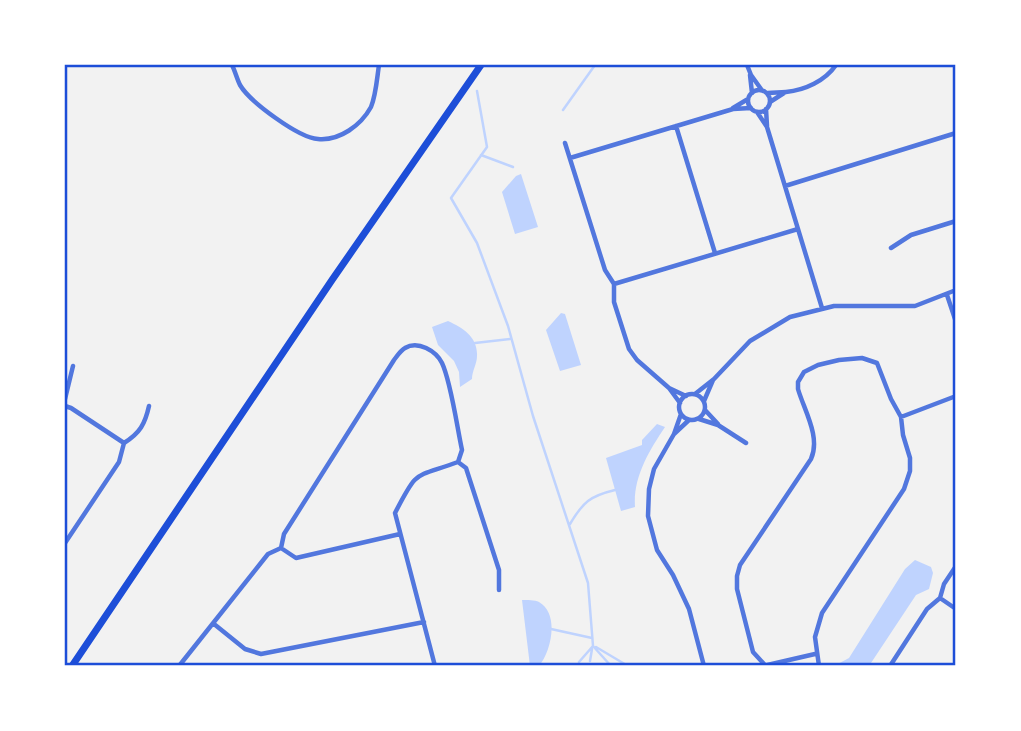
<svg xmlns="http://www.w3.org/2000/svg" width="1021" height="731" viewBox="0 0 1021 731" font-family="Lora,serif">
  <rect width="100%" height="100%" fill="#f2f2f2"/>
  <!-- water -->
  <path fill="#bfd3fe" d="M521,174L538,227L515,234L502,192L516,176Z
    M561,313L565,314L581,365L560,371L546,330Z
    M448,321C463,328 478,337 477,356C477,364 472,371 472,379L460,387L459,372L454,361L438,345L432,327Z
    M657,424L665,427C649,451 633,477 635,507L621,511L606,458L642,445V440Z
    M915,560L931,567L933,573L929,589L916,595L869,666H834L849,658L905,569Z
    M522,600C527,600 535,600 539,602C560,614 551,652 539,666H530Z"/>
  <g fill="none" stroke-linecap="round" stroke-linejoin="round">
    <!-- stream -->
    <path stroke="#bfd3fe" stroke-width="2.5" d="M477,91L487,147L451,198L477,243L508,326L533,416L588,583L593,646L611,666
      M563,110L595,65
      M481,155L513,167
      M475,343L510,339
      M570,524C583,502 590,496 615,490
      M551,629L592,638
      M596,647L628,666
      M590,661L592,649
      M579,662L593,646"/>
    <!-- minor -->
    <path stroke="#5277de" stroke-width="4.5" d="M232,65C235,71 237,79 240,85C250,102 299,138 318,139C340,141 361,125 371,107C376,95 377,78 379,65
      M747,65L751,75L761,89
      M750,75L752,93
      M748 101a11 11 0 1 1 22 0a11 11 0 1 1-22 0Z
      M768,93C774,92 779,93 786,92C805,90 825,81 836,65
      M770,102L784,93
      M733,108L748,99
      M766,109L767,126
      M757,112L767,127L822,308
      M676,126L715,253
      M565,143L605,270L614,284V302L629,349L637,360L669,388L680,403
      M570,158L733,109L751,108
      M785,186L956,133
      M891,248L911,235L956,221
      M614,284L798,229
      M947,295L956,322
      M669,388L686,396
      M679 407a13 13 0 1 1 26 0a13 13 0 1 1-26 0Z
      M695,394L714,379L750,341L790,317L834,306H915L956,290
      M65,399L73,366
      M704,401L713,380
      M65,406L71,408L124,443
      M705,410L718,424
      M901,417L956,396
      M699,419L718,425L746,443
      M689,420L674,434L654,469L649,489L648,516L657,550L673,575L689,609L704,666
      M674,434L681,414
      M124,443C140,433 145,424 149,406
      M458,462L466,468L499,570V590
      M65,543L119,462L124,443
      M281,548L284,534L394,360C397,356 401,350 405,348C418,340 436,351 442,363C451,382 457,427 462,450L458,462C414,478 418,468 395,513L435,666
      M940,598L956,609
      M214,624L245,649L261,654L424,622
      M764,664L753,652L737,589V576L740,565L811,459C821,437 804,410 798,389V382L804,372L818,365L839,360L862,358L877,363L891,399L901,417L903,435L910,458V471L904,489L822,613L815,637L819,666
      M179,666L268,554L281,548L296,558L400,534
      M763,666L815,654
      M890,666L927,609L940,598L944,584L956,566"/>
    <!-- trunk -->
    <path stroke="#1d4ed8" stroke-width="7" d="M72,666L332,280L481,65"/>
  </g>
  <!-- border -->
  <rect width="1021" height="731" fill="none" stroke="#ffffff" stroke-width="133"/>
  <rect x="66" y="66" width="888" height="598" fill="none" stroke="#1d4ed8" stroke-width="2.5"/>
</svg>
